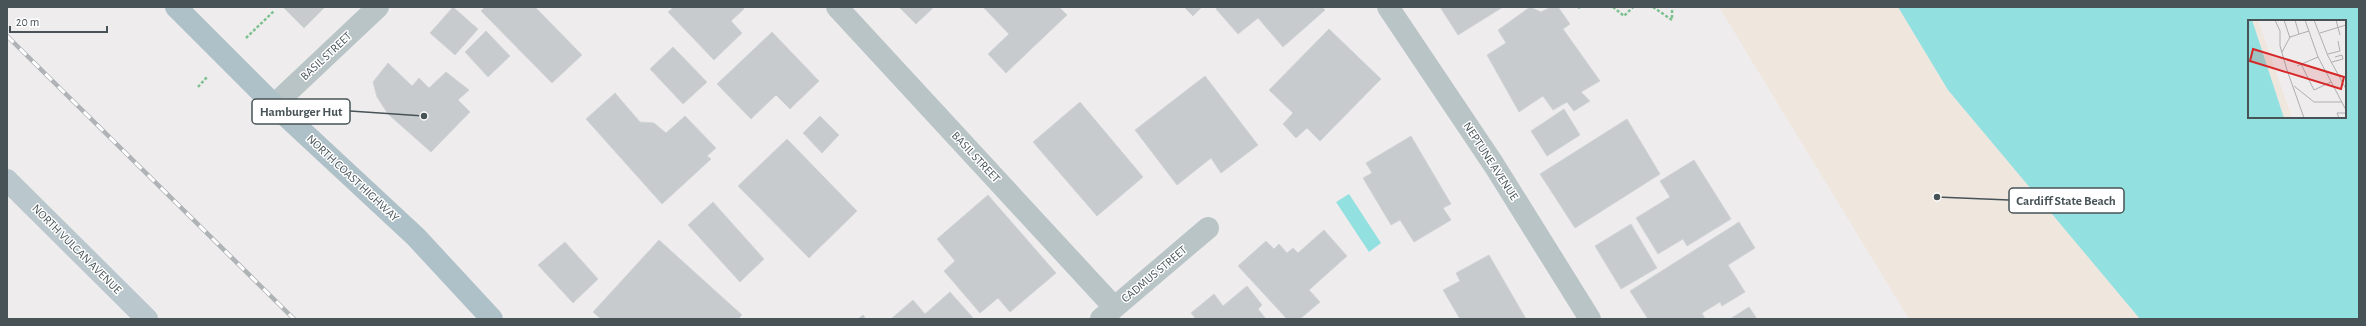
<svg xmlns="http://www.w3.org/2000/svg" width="2366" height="326" viewBox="0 0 2366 326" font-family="'Alegreya Sans',sans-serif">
  <rect width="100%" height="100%" fill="#efeced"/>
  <!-- sand -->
  <path fill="#efe6de" d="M1719,7H1898L1948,90L2140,319H1909Z"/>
  <!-- water -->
  <path fill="#92e0df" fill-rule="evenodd" d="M1898,7H2359V319H2140L1948,90ZM2249,21H2345V117H2249Z
    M1349,194L1381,243L1369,252L1336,202Z"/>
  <!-- building -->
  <path fill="#c7cbce" stroke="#d1d4d7" d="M283,7H325L304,28Z
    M453,7L478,29L455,55L430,33Z
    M485,7H535L582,55L552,83L481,11Z
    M674,7H742L744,9L731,21L742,33L714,60L668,12Z
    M899,7H934L916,24Z
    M983,7H1059L1067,15L1006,73L988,54L1009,34Z
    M1184,7H1202L1193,16Z
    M1218,7H1322L1325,10L1283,47L1258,18L1238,34L1216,9Z
    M1440,7H1503L1458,35Z
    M1530,7L1541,12L1551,7H1558L1570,24L1563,29L1600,81L1581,92L1590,101L1574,111L1567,102L1553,110L1543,96L1519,112L1487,55L1506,43L1498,30Z
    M1329,29L1381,79L1320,141L1307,128L1296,138L1283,124L1293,113L1269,90Z
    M486,31L510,56L488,77L465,52Z
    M772,32L819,81L790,109L776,95L751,119L717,84Z
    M673,47L707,82L683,104L650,69Z
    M388,63L412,86L419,78L429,88L446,72L469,90L458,100L470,112L431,152L388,114L377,97L373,82Z
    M1205,76L1258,145L1221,173L1211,158L1177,185L1135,130Z
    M615,93L640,122L654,123L666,133L685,116L716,148L707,156L711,159L662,204L586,119Z
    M1080,102L1143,177L1097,216L1033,142Z
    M1564,109L1580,135L1547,156L1531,131Z
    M820,116L839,135L822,153L803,133Z
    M1627,119L1660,174L1575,228L1540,174Z
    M1411,136L1451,204L1443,208L1451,220L1414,242L1400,220L1391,225L1363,178L1372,173L1366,163Z
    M787,139L857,211L809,258L738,186Z
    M1694,160L1731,219L1687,246L1683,239L1658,254L1636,218L1670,197L1660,181Z
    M988,195L1056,273L1010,312L998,298L980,313L944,271L955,261L937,239Z
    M713,202L764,259L740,282L688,225Z
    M1739,222L1755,248L1728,265L1745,292L1722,306L1720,302L1702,313L1705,319H1648L1630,291Z
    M1631,224L1657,268L1621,289L1595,246Z
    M1324,230L1347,256L1309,290L1320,302L1300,319H1287L1238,266L1266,241L1274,249L1279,244L1287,253L1293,248L1298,253Z
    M659,240L742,315L738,319H601L593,312Z
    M565,242L598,279L573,303L538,265Z
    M1489,255L1526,319H1460L1443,290L1460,281L1456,273Z
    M1247,286L1262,305L1258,309L1266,319H1196L1191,313L1214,294L1223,306Z
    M950,292L974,319H891L913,300L925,314Z
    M1749,307L1757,319H1730Z
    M863,315L866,319H858Z"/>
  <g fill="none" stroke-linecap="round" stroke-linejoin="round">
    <!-- path -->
    <path stroke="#7cc190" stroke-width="2.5" stroke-dasharray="3 2" stroke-linecap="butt" d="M1613,7L1624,16L1633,7
      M1653,7L1672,20V7
      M1578,8L1580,7
      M246,38L274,11
      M198,87L207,77"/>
    <!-- minor -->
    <path stroke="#b9c4c7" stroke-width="22" d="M837,7L1114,307
      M274,105L378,7
      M1101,319L1208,228"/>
    <!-- tertiary -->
    <path stroke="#b9c4c7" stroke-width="22" d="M1388,7L1494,165L1590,319"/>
    <!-- secondary -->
    <path stroke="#bac7cc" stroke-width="22" d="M7,180L147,319"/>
    <!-- primary -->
    <path stroke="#afc1c8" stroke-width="22" d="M176,7L274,105L416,237L492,319"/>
    <defs>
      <path id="rail" d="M7,36L294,319"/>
    </defs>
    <!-- rail casing -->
    <use href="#rail" stroke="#afb3b6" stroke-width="4.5"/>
    <!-- rail -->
    <use href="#rail" stroke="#fff" stroke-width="3" stroke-dasharray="9" stroke-linecap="butt"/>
  </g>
  <g text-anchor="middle" stroke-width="3" stroke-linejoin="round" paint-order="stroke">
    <!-- street labels -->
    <g font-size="12" fill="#475357" stroke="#fff">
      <text transform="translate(326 56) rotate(-43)" y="4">BASIL STREET</text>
      <text transform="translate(976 157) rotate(47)" y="4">BASIL STREET</text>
      <text transform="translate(1491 161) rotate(57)" y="4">NEPTUNE AVENUE</text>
      <text transform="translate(353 178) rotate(43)" y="4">NORTH COAST HIGHWAY</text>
      <text transform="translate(77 249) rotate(45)" y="4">NORTH VULCAN AVENUE</text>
      <text transform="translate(1154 274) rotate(-40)" y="4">CADMUS STREET</text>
    </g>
  </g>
  <!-- overview -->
  <g transform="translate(2248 20)">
    <rect width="98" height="98" fill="#efeced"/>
    <path d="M4,0H10L44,98H36Z" fill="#efe6de"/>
    <path d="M0,0H4L8,12L36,98H0Z" fill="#92e0df"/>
    <path fill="none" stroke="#acafb1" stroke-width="1" d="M27,0L32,11V26L39,50L56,98M36,0L42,18M47,0L51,14M57,0L70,37L98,90M66,0L80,36L98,69M88,0L92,15M72,13L98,5M34,32L42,17L61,11M80,34L92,31L90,21M84,42L95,39L94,35L87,37M53,44L66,70L83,62M49,46L70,37M46,66L66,82H94M91,98L89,93H98"/>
    <path fill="#d62828" fill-opacity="0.15" stroke="#d62828" stroke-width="2" d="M5,29L96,57L93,69L2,41Z"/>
    <rect width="98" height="98" fill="none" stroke="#475357" stroke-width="2"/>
  </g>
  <!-- callouts -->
  <path fill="none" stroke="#475357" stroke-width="1.5" d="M424 116L350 111M1937 197L2009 200"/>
  <g fill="#475357" stroke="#fff" stroke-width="1.5">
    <circle cx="424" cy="116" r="4"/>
    <circle cx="1937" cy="197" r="4"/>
  </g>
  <g fill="#fff" stroke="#475357" stroke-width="1.5">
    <rect x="252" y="99" width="98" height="25" rx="4"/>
    <rect x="2009" y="188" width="115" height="25" rx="4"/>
  </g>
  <g font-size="13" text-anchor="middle" font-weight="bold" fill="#475357">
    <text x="301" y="116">Hamburger Hut</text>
    <text x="2066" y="205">Cardiff State Beach</text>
  </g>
  <!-- border -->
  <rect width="2366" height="326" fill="none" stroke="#475357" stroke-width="16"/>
  <!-- scale -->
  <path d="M10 26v6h97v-6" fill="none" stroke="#475357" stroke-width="2"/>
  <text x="16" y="26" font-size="12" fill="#475357" stroke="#ffffff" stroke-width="3" paint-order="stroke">20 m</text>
</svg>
